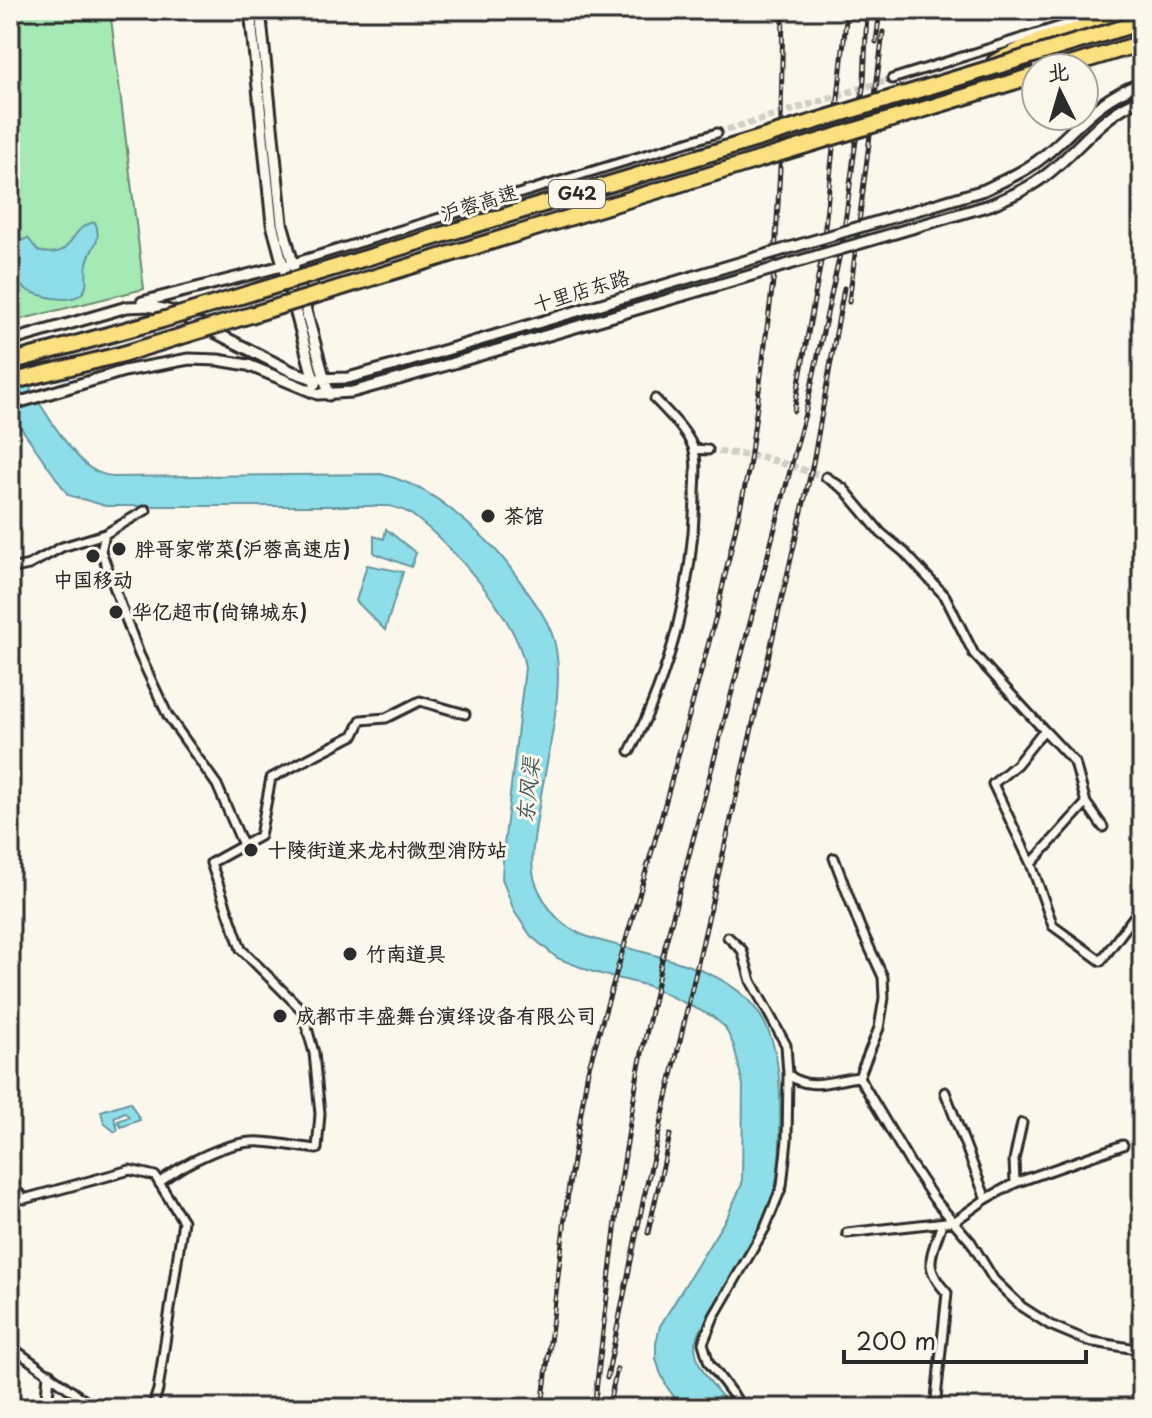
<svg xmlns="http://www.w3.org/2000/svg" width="1152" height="1418" viewBox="0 0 1152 1418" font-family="'Playpen Sans','LXGW WenKai TC',sans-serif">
  <rect width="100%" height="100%" fill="#fbf7ec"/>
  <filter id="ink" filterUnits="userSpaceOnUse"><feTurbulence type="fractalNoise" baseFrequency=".0125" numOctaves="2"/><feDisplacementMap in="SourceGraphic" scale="16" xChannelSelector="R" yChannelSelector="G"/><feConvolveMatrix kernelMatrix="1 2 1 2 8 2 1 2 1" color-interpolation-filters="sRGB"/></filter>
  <g filter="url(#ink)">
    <!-- green -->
    <path fill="#a5e9b5" stroke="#688a70" stroke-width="2" d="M10,10H110L144,289L10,322Z"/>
    <!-- water -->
    <path fill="#8edeea" stroke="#66969e" stroke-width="2" d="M95,222C103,241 91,247 87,263C85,271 88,282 85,289C76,306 45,297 31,292C24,289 17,282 10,278V249L17,242L28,238L38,251C77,261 65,228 95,222Z
      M10,356C32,389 57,437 85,464C93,472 103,474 113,477L381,474C426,485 452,509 486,540C501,554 512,570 524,587C534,601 546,617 552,634C569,680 545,764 538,813C535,834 528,863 536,884C556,931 580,936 624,947C721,972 780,988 780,1102C780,1136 782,1172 770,1204C754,1250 716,1296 695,1342C694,1368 716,1388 731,1408H682L667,1387L660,1372L656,1358V1343L660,1326L728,1215L742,1184L743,1085L734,1046L725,1027L712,1016L649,986L593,972L557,958L531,936L514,911L502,878L504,846L525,668C519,620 451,543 412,515C406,510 397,508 389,506H106L68,495L10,412Z
      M386,529L416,553L411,567L374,553V536L384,539Z
      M367,565L403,572L385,630L356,601Z
      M130,1102L140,1120L121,1127L118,1121L129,1117L125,1112L114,1117L118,1130L115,1132L104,1123L101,1111Z"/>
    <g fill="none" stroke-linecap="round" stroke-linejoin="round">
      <!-- minor-tunnel -->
      <path stroke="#d1cec5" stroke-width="7" stroke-dasharray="7 3.5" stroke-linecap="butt" d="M717,133L892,79
        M708,450L762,457L826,477"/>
      <defs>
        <path id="minor" d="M892,79L1112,10
          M293,263L717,133
          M694,449L708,450
          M826,477L844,489L881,533L904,552L945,596L974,654L1044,730L1017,764L993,784L1031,864L1053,926L1101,961L1142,906
          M105,534L101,551L139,654L168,716L217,785L243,845
          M10,569L29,565L62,547L105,534L146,510
          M1044,730L1075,763L1086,803L1103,827
          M630,751C671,673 693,584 695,496C695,482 698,461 693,447C685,429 669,414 655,399
          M834,858L860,927L883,977L884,998L879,1028L859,1077L910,1163L934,1199L971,1242L994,1280L1022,1307L1050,1325L1088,1341L1142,1350
          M1031,864L1086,803
          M728,937L742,950L751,981L786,1045L788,1074L787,1140L782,1186L765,1228L714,1316L703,1343L709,1363L743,1408
          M788,1074C809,1093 835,1079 859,1077
          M945,1092L986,1199
          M10,1183L24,1199L130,1170L155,1176L183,1221L158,1390L152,1408
          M159,1183C183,1163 230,1140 261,1142C280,1143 299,1147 317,1149L320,1114L314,1053L302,1010L241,949L211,863L260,836L271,778L354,735L361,720L386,718L420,701L465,714
          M1015,1183L1014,1160L1022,1123
          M847,1233L955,1221L986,1199L1015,1183L1123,1145
          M10,1346L95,1408
          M935,1408L947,1293C921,1265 932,1256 942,1223"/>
        <path id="tertiary" d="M250,10L272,224L315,384
          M260,10L282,223L329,395
          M142,302L286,265
          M10,341L127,307L149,306L175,312L291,371L314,379L348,378L396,365
          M10,405L124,371L189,359L218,360L248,365L318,394L352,392L399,379
          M46,1408L49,1374"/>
        <path id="motorway" d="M995,62L1039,41L1142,12
          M1060,68L1142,43"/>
      </defs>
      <!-- minor casing -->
      <use href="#minor" stroke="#2b2b2b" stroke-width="13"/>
      <!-- tertiary casing -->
      <use href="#tertiary" stroke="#2b2b2b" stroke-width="15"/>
      <!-- motorway casing -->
      <use href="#motorway" stroke="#2b2b2b" stroke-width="20"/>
      <!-- minor -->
      <use href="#minor" stroke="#fbf7ec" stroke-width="7"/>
      <!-- tertiary -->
      <use href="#tertiary" stroke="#fbf7ec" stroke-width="9"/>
      <!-- motorway -->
      <use href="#motorway" stroke="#fbe080" stroke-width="14"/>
      <defs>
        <path id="rail" d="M876,42L880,10
          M849,302L883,32
          M794,411L822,256L847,10
          M648,1233L670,1135
          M607,1378L644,1197L813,463L844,288
          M542,1408L569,1185L588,1070L658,830L716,616L749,468L774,274L780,168L783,10
          M594,1408L620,1187L638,1072L665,946L806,410L842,245L864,81L867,10
          M608,1408L617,1369"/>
      </defs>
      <!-- rail casing -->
      <use href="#rail" stroke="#2b2b2b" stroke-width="5"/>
      <!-- rail -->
      <use href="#rail" stroke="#fbf7ec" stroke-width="2" stroke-dasharray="6" stroke-linecap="butt"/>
      <defs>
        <path id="tertiary-bridge" d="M396,365L984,190C1005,180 1026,171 1044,156C1080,126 1095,100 1142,83
          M399,379L990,205C1011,196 1032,187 1050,172C1080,148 1104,112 1142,99"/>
        <path id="motorway-bridge" d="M10,362L162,320L1142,22
          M10,382L123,354L1036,75"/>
      </defs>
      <!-- tertiary-bridge casing -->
      <use href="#tertiary-bridge" stroke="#2b2b2b" stroke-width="15" stroke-linecap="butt"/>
      <!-- motorway-bridge casing -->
      <use href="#motorway-bridge" stroke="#2b2b2b" stroke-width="20" stroke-linecap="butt"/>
      <!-- tertiary-bridge -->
      <use href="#tertiary-bridge" stroke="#fbf7ec" stroke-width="9"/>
      <!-- motorway-bridge -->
      <use href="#motorway-bridge" stroke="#fbe080" stroke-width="14"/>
    </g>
  </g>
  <!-- markers -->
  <g fill="#2b2b2b" stroke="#fbf7ec" stroke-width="3">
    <circle cx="488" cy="516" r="8"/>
    <circle cx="119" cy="549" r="8"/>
    <circle cx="93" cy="556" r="8"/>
    <circle cx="116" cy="612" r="8"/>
    <circle cx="251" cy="850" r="8"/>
    <circle cx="350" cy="954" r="8"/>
    <circle cx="280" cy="1016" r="8"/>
  </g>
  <g text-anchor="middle" stroke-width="6" stroke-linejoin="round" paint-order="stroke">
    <!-- shield labels -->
    <rect fill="#fbf7ec" stroke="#696865" stroke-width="2" x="549" y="180" width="56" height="28" rx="6"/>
    <g font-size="18" font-weight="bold" fill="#2b2b2b">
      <text x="577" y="200">G42</text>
    </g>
    <!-- street labels -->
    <g font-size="20" fill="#2b2b2b" stroke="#fbf7ec">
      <text transform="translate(479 203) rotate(-17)" y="7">沪蓉高速</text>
      <text transform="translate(581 291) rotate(-17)" y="7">十里店东路</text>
    </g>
    <!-- poi labels -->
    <g font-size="20" font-weight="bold" fill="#2b2b2b" stroke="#fbf7ec" text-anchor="start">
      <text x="504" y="523">茶馆</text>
      <text x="135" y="556">胖哥家常菜(沪蓉高速店)</text>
      <text x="93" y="587" text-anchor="middle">中国移动</text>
      <text x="132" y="619">华亿超市(尚锦城东)</text>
      <text x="267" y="857">十陵街道来龙村微型消防站</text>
      <text x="366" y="961">竹南道具</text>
      <text x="296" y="1023">成都市丰盛舞台演绎设备有限公司</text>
    </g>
    <!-- water labels -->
    <g font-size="22" font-style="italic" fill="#44585b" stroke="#fbf7ec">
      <text transform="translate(528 790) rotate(-84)" y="8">东风渠</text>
    </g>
  </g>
  <!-- margin -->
  <rect width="1152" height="1418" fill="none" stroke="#fbf7ec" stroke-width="40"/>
  <rect x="20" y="20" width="1112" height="1378" fill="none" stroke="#2b2b2b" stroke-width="3" filter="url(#ink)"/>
  <!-- north arrow -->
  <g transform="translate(1060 92) rotate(355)"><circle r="38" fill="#fbf7ec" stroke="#a8a59f" stroke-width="2"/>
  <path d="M0-6L14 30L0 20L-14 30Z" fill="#2b2b2b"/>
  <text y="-12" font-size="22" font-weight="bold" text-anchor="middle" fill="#2b2b2b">北</text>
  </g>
  <!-- scale -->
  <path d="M844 1350v12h242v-12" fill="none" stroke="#2b2b2b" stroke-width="4"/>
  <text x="856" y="1350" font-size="24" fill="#2b2b2b" stroke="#fbf7ec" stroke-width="6" paint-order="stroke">200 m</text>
</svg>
